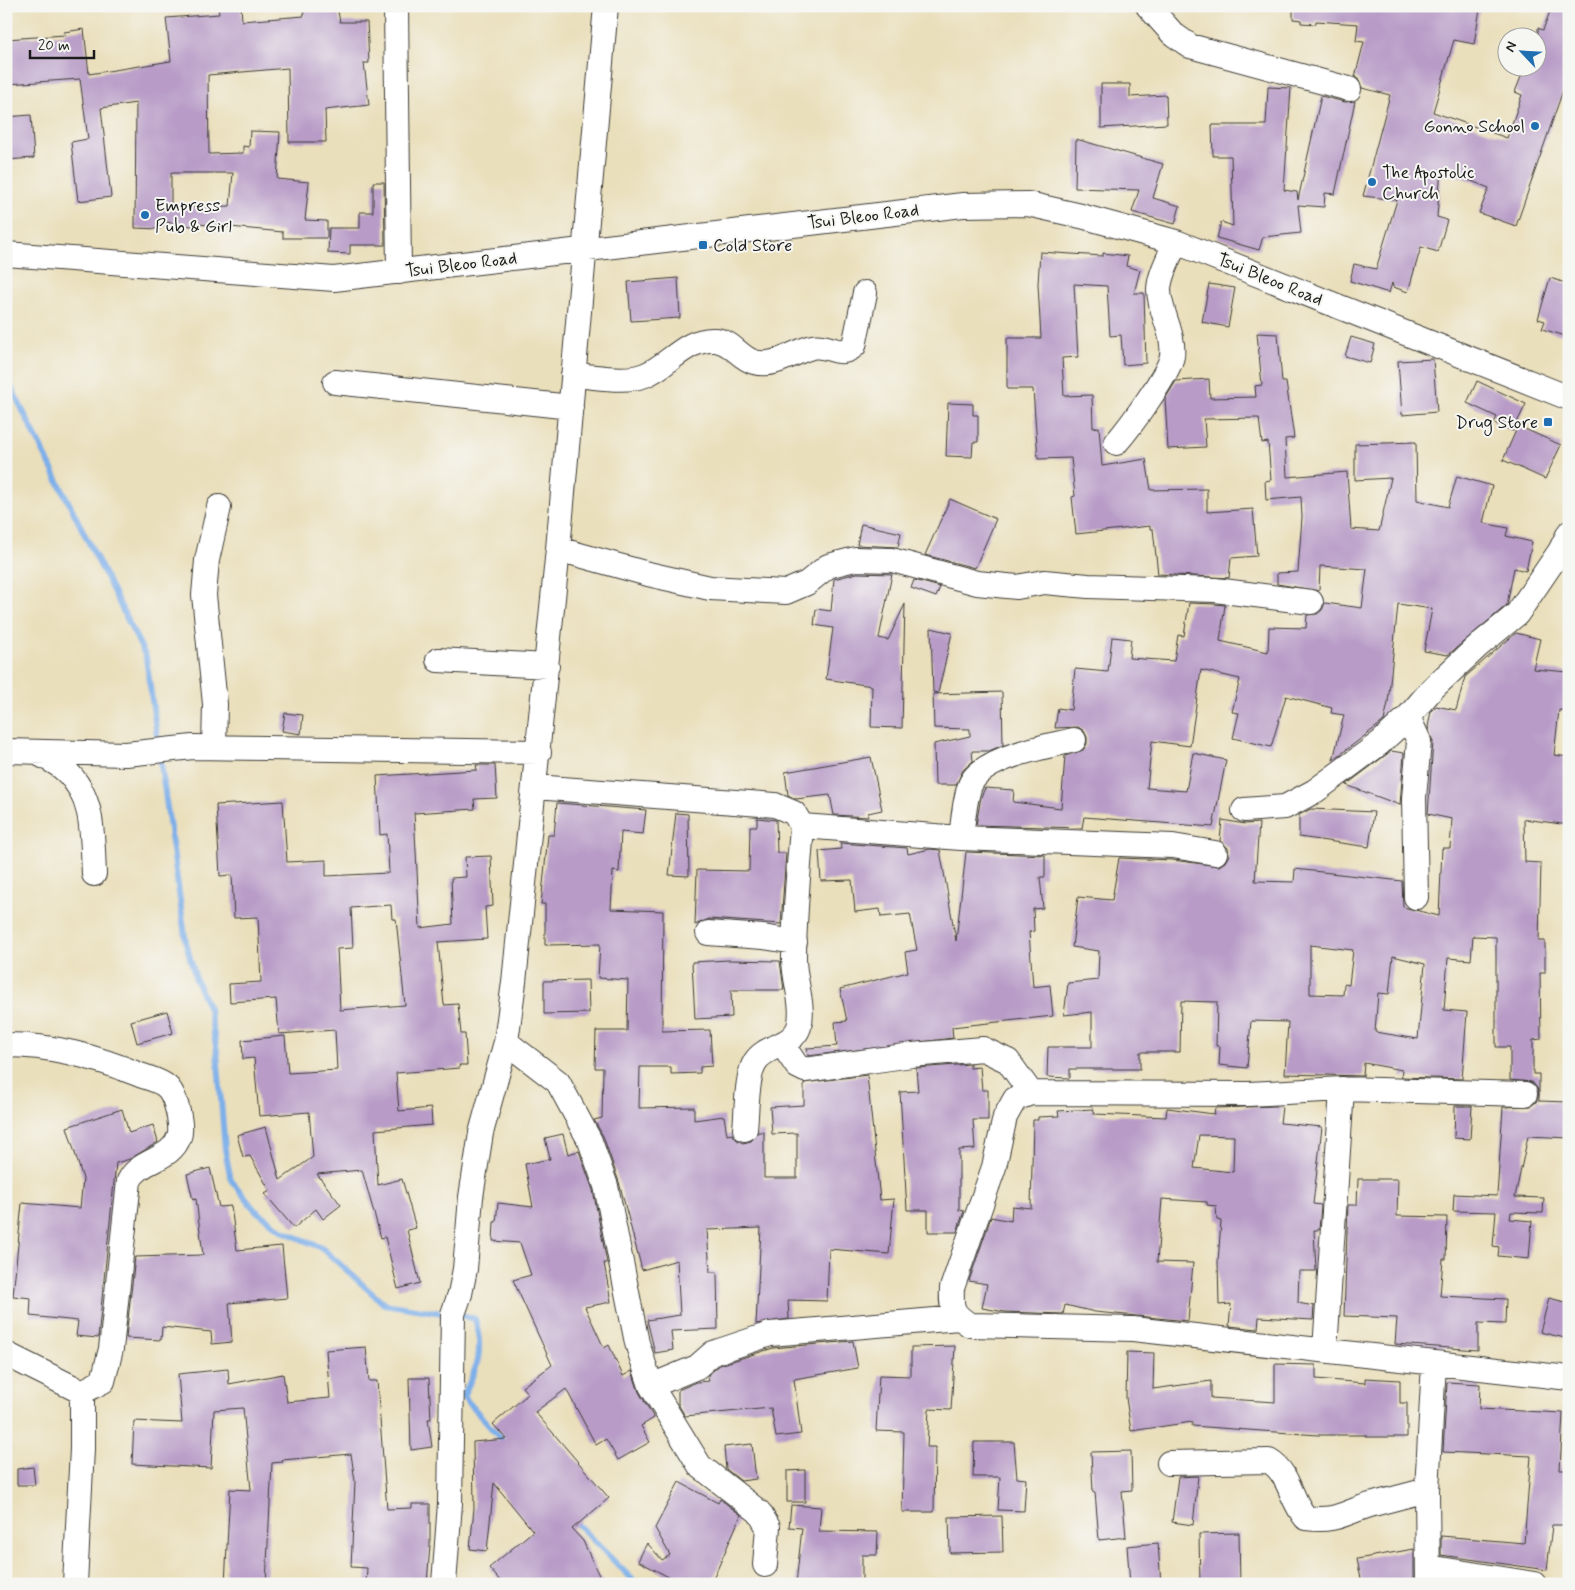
<svg xmlns="http://www.w3.org/2000/svg" width="1575" height="1590" viewBox="0 0 1575 1590" font-family="Mynerve,sans-serif">
  <rect width="100%" height="100%" fill="#f6f6f2"/>
  <filter id="ink" filterUnits="userSpaceOnUse"><feTurbulence type="fractalNoise" baseFrequency=".02" numOctaves="2"/><feDisplacementMap in="SourceGraphic" scale="10" xChannelSelector="R" yChannelSelector="G"/><feConvolveMatrix kernelMatrix="1 2 1 2 8 2 1 2 1" color-interpolation-filters="sRGB"/></filter>
  <filter id="wash" filterUnits="userSpaceOnUse"><feTurbulence type="fractalNoise" baseFrequency=".0096" numOctaves="4" result="noise"/><feDisplacementMap in="SourceGraphic" scale="20" xChannelSelector="R" yChannelSelector="G"/><feGaussianBlur stdDeviation="1.12" result="paint"/><feColorMatrix in="noise" values="0 0 0 0 0 0 0 0 0 0 0 0 0 0 0 0 0 1.4 0 .05"/><feComposite in="paint" operator="in"/></filter>
  <g filter="url(#wash)">
    <rect width="100%" height="100%" fill="#eadfbb"/>
    <g fill="none" stroke-linecap="round" stroke-linejoin="round">
      <!-- stream -->
      <path stroke="#7dafe9" stroke-width="6" d="M6,377L146,657L186,943L196,980L209,1009L217,1051L225,1150L231,1180L255,1210L283,1231L322,1248L384,1304L448,1314
        M458,1314L475,1319C484,1351 478,1367 463,1396L506,1445
        M573,1520L637,1584"/>
    </g>
    <g id="blocks">
      <!-- building -->
      <path fill="#b89cc7" fill-rule="evenodd" d="M218,6H241L242,21L304,16L303,6H337L340,22H367L369,63H364L369,105L325,110L326,142H289L288,68L208,75L209,154L243,153V146L249,147L250,131L280,132L277,179L309,182L305,220L327,221V238H283V232L198,224L197,227L166,222V225L159,229L135,228L136,103L101,108L111,197L78,201L71,142L88,139L80,79L8,84L6,39L65,35L64,32L84,29L89,74L171,61L166,18L219,14ZM171,173H233L230,206L171,208Z
        M1293,6H1462L1480,9L1474,44L1454,40L1433,112L1507,138L1522,95L1515,92L1523,72L1528,73L1530,68H1538V28L1543,30L1552,6H1569V73L1516,226L1479,213L1489,188L1441,169L1437,217L1447,220L1438,252L1421,247L1408,292L1393,287L1392,283L1389,293L1350,281L1354,264L1376,269L1397,200L1363,196L1390,95L1362,88L1359,80L1355,77L1364,42L1356,41L1358,24L1316,21V24L1301,23V20L1293,19Z
        M1101,84H1130V97L1166,95L1167,124L1101,128Z
        M1268,87L1291,88L1284,190L1297,192L1298,200L1321,96L1345,102L1355,101L1335,194L1325,193L1324,207L1298,205L1301,233L1263,237L1259,250L1217,238L1221,222L1233,226L1231,156H1213L1212,125H1266Z
        M31,115L34,158L6,160V117Z
        M1076,139L1163,164L1153,198L1180,206L1175,224L1132,212L1139,190L1075,188Z
        M373,182H384L385,245H350V254L328,253L329,228H360V212H373Z
        M1040,252L1103,256V253L1128,256L1126,266L1140,270L1134,293H1144L1146,363L1123,365L1121,335L1110,336L1107,286L1074,284L1078,357L1062,358L1064,396L1092,395L1093,428L1099,427L1102,466L1146,459L1151,490L1207,489V512L1253,509L1257,556L1231,558L1229,578L1158,574L1153,529H1150V526L1076,534L1072,497L1075,496L1071,458L1038,459L1033,389H1007V338H1041L1038,284Z
        M678,278L680,318L631,321L628,282Z
        M1550,278L1569,284V337L1542,329L1545,321L1538,319Z
        M1209,284L1235,288L1228,327L1202,322Z
        M1257,333L1278,334L1282,382H1286L1294,438L1285,439L1287,477L1347,472L1351,529L1379,531L1391,478L1355,480V444L1416,442L1417,500L1448,507L1457,476L1492,486L1483,523L1508,528L1506,536L1532,542L1526,571L1514,568L1507,605L1448,655L1424,651L1432,609L1398,604L1388,703L1384,721L1333,760L1344,715L1331,713L1332,708L1286,696L1271,747L1233,738L1239,713L1232,712L1240,679L1201,670L1190,746L1152,741L1147,788L1186,791L1193,753L1226,760L1213,827L1084,817L1082,828L976,825L981,797L985,788L1014,790L1013,802L1061,808L1065,756L1083,750L1087,744V737L1084,731L1078,727L1055,728L1058,708L1071,710L1075,669L1108,672L1112,637L1131,639L1129,658L1174,661L1178,635L1184,636L1189,603L1214,604L1225,605L1220,641L1268,652L1269,627L1306,628L1307,615L1317,614L1322,610L1325,603L1362,608L1367,569L1320,566L1319,591L1277,584V573L1298,572L1302,517L1301,497L1266,500L1265,481L1271,480L1268,442L1262,443L1259,418L1204,419L1206,447L1168,449L1165,399L1176,381L1209,379L1210,398L1256,397L1255,386L1262,385Z
        M1351,337L1375,344L1370,363L1345,356Z
        M1433,359L1437,412L1402,415L1398,361Z
        M1477,381L1526,404L1513,431L1494,423L1497,417L1467,403Z
        M948,403L973,404V415H978V442H973L972,457L946,456Z
        M1518,426L1561,445L1545,479L1503,460Z
        M950,499L996,519L975,568L925,555Z
        M861,524L901,533L898,547L857,545Z
        M857,573L892,574L879,638L888,640L905,604L902,728L871,727L872,686L826,679L833,628L814,625L816,609L831,611L834,579Z
        M914,580L940,587L936,597L911,588Z
        M931,628L952,633L938,693L933,692Z
        M1516,633L1540,639L1533,669L1569,672V711L1559,710L1554,755L1569,757V825L1524,819L1525,862L1541,863L1539,941H1545V973H1540L1541,1039L1533,1040V1074H1539V1101L1569,1102V1138L1528,1136L1515,1197L1544,1198L1543,1213L1511,1212L1510,1219L1532,1221L1529,1259L1498,1256L1499,1247L1493,1246L1496,1212L1453,1211L1454,1194L1497,1196L1503,1107L1531,1106L1536,1102L1539,1095L1537,1088L1532,1082L1510,1080V1047H1496V937L1473,936L1471,960L1448,958L1444,1010L1467,1012L1462,1079L1401,1077L1402,1070L1364,1063L1363,1076L1285,1074L1288,1022L1251,1021L1247,1068L1219,1065L1220,1046H1216L1217,1002L1181,1001L1180,1052H1140V1069H1070V1078L1047,1077L1048,1047H1092V1012L1064,1015L1068,983L1098,980L1099,951L1072,947L1078,897L1112,900L1119,858L1172,860L1219,866L1225,862L1229,855L1228,848L1220,841L1222,820L1245,824L1259,823L1255,881L1294,882L1295,869L1402,881L1403,907L1439,916L1442,848H1450L1452,819L1428,814L1433,742L1428,727L1431,711L1436,706L1456,710L1465,677ZM1310,945L1353,950L1349,985L1344,984L1343,995L1310,994ZM1393,956L1425,964L1418,1039L1375,1032L1378,993L1389,994Z
        M1002,692L1003,745L989,751H972L973,761L963,770L956,785H935L934,744L970,736V729L934,728L933,694Z
        M285,713L303,715L301,734L282,731Z
        M1391,751L1404,753L1400,805L1346,785Z
        M871,757L882,810L868,813V817L834,815L830,795L796,799L788,795L785,772Z
        M476,765H495L497,798L474,799L475,809L414,813L420,928L453,924L451,878L466,877L465,857L491,856L493,906L485,907L487,939L438,942L444,1005L458,1004L461,1034H465L467,1065H459L460,1068L396,1073L399,1111L431,1108L432,1125L375,1130L378,1185L402,1179L416,1228L407,1230L420,1283L398,1289L385,1237L381,1238L362,1170L317,1174L341,1205L323,1219L316,1209L294,1228L265,1194L270,1191L250,1156L243,1157L237,1135L266,1127L280,1180L313,1157L309,1112L259,1116L254,1058L243,1059L242,1040L285,1036L288,1073L337,1070L335,1030L279,1034L276,999L230,1002L229,984L261,982L258,917L234,918L232,875L220,876L216,805L283,801L287,862L326,860V876L389,873L387,834L380,835L377,776L477,770ZM391,905L392,919H396L405,1005L340,1010L337,949L353,948L351,908Z
        M557,803L646,810L643,834L621,832L619,872L613,871L611,909L663,911L662,1031L710,1030L712,1066L700,1067V1073L671,1074V1067H640L639,1108L694,1107V1120L724,1116L727,1135L732,1134L737,1140L743,1143L751,1141L758,1132H764V1178H797V1133L772,1134L770,1107L804,1105V1083L867,1075L880,1200L894,1199L889,1254L829,1249L827,1301L788,1300L789,1319L756,1324L761,1228L707,1230L710,1272H717L718,1329L671,1331L673,1350L655,1353L647,1320L680,1315L677,1260L642,1270L619,1182L603,1136L594,1120L602,1118L603,1068H595L596,1031H627L628,980L598,978L600,944L545,945V904H541L548,835H554Z
        M1311,809L1374,812L1369,847L1299,837V815Z
        M676,813L688,814L689,876L669,875Z
        M757,818L776,820L777,853H786L781,924L709,919L695,925L697,870L749,871L750,826H757Z
        M840,843L907,848L908,854L930,849L940,850L956,941L966,852L1045,855V877H1040L1043,908L1033,909L1034,931L1029,932L1033,987L1050,985L1053,1016L952,1027L953,1038L808,1056L807,1048L837,1046L835,1022L847,1021L840,989L908,972L905,952L917,950L910,914L881,917L880,909L855,912L852,880L821,881L819,851L841,849Z
        M729,960L780,961L784,990H731L732,1017L695,1019L692,962Z
        M588,980L589,1013L544,1014V981Z
        M167,1011L173,1033L137,1043L131,1021Z
        M970,1064V1068L980,1067L982,1090H988V1120H973L975,1149L959,1150V1210L964,1211L957,1232H928V1210H907L900,1092L918,1091L916,1068Z
        M1275,1106L1282,1107L1280,1123L1322,1127L1313,1204L1321,1205L1319,1230H1314L1316,1271H1299L1298,1303L1314,1306L1313,1320L1259,1317L1258,1329L1229,1326L1231,1304L1219,1305L1218,1262L1221,1221L1217,1220L1216,1206L1207,1205V1202L1162,1199L1157,1262L1193,1263L1188,1321L1095,1312L1065,1305L1063,1314L1005,1312L982,1308L987,1284L969,1281L991,1217L1011,1221L1012,1206L1031,1208L1033,1120H1038V1117L1059,1116L1058,1111L1093,1109L1094,1114L1166,1117L1167,1108L1214,1114L1215,1108ZM1199,1135L1234,1136L1233,1172L1194,1168Z
        M1455,1106H1472L1470,1139L1454,1138Z
        M122,1109L129,1133L153,1125L158,1142L130,1159L116,1163L98,1338L76,1336L78,1321L30,1316L31,1298L13,1296L22,1203L80,1208L83,1179L67,1127Z
        M563,1134L568,1154L579,1151L593,1190L607,1263H604L611,1302L585,1307L604,1348L609,1345L623,1376L632,1371L639,1392L654,1418L641,1426L650,1442L618,1460L606,1439L596,1445L566,1389L535,1412L609,1498L572,1529L583,1541L603,1584H503L489,1568L533,1531L494,1483L487,1551L470,1549L474,1508L473,1442L506,1439L493,1424L528,1394L522,1387L552,1365L513,1280L531,1275L520,1243L493,1241L494,1222H496L498,1203L533,1207L525,1164L550,1159L545,1138Z
        M210,1168L219,1207L231,1206L237,1250L282,1246L287,1298L229,1303L232,1342L212,1344L211,1332L162,1327L161,1340L126,1338L135,1257L203,1255L196,1199L193,1200L187,1174Z
        M1358,1179H1398L1397,1216L1447,1217L1446,1259H1443L1440,1296L1506,1299L1505,1324L1478,1323V1350L1395,1344L1397,1318L1344,1316L1348,1205H1357Z
        M1549,1298L1569,1303V1339L1540,1332Z
        M853,1341L858,1368L794,1379L801,1434L776,1437L771,1408L685,1416L678,1404V1390L697,1382L709,1381L708,1375L720,1365L773,1348Z
        M955,1346L951,1410L929,1409L927,1447H935L934,1512H902L904,1432L876,1431L879,1375L911,1376V1347Z
        M366,1347L369,1381H377L387,1509L412,1508V1504H430V1545L427,1584H366L367,1568L351,1567L355,1481L351,1454L282,1460L283,1462L272,1463L266,1584H225L230,1489L251,1490L243,1408L214,1410L211,1468L132,1464L134,1421L182,1423L178,1374L228,1369L229,1384L283,1374L287,1402L330,1398L326,1350Z
        M1127,1352L1154,1353L1153,1389L1211,1381V1398L1275,1402V1364L1316,1365V1379L1365,1383V1378L1400,1380V1403H1407V1437H1366V1435H1318L1192,1426V1422L1131,1431L1126,1398Z
        M409,1378H429L431,1419H428L432,1447L411,1450Z
        M1447,1382L1480,1384L1479,1409L1563,1413L1560,1470H1569V1525H1552L1547,1570L1441,1555V1536L1524,1543L1531,1456L1443,1452Z
        M974,1442H1014L1017,1478L1026,1479L1024,1511L998,1510L1000,1477H973Z
        M752,1444L756,1479L741,1481L726,1469L724,1447Z
        M1131,1451L1132,1490L1122,1491L1126,1537L1099,1540L1095,1492H1093L1091,1452Z
        M33,1467L35,1485H17V1469Z
        M805,1470V1502H787V1471Z
        M1198,1476L1193,1525L1172,1522L1178,1477Z
        M679,1482L718,1503L720,1499L741,1515L711,1584H682L638,1561L647,1543L662,1560L670,1555L655,1528Z
        M791,1505L821,1507L819,1531L878,1532L877,1555H862V1584H796L802,1528L789,1527Z
        M1002,1516L1003,1552L950,1553L949,1517Z
        M1239,1533L1240,1584H1200L1199,1534Z
        M1158,1543L1161,1584H1130L1127,1546Z
        M1414,1549V1580L1394,1584H1362L1357,1559Z"/>
    </g>
  </g>
  <g filter="url(#ink)">
    <use href="#blocks" fill-opacity="0" stroke="#3b3934" stroke-width="1"/>
    <g fill="none" stroke-linecap="round" stroke-linejoin="round">
      <defs>
        <path id="minor" d="M396,6L399,272
          M1148,6L1173,34L1190,46L1349,89
          M6,254L334,279L963,205L1028,204L1081,216L1176,242L1569,398
          M573,375C595,376 625,383 645,375C670,365 686,338 715,340C732,341 739,358 754,362C774,368 793,352 812,347C828,343 839,359 854,346L865,293
          M335,382L571,407
          M1116,443C1129,428 1169,374 1172,356C1175,333 1159,312 1159,289C1160,273 1170,256 1176,242
          M558,549L648,574L710,588L786,592L807,583L828,566L855,559L892,560L977,583L1017,587L1044,582L1088,586L1215,590L1311,602
          M438,660L547,666
          M1408,717L1419,741L1414,798L1416,897
          M214,747L215,704L204,595L207,560L219,507
          M6,751L126,754L193,747L539,752
          M36,752C46,758 58,763 66,771C95,798 92,837 94,874
          M535,787L775,805L794,813L802,826L961,838L1173,846L1215,853
          M1244,810L1285,807L1315,791L1380,743L1408,717L1432,689L1478,646L1517,614L1560,551L1569,533
          M961,838C963,822 964,804 969,788C978,757 1046,747 1074,740
          M708,933L763,937L795,942
          M506,1042L558,1082L590,1141L606,1186L637,1343L651,1386L700,1466L759,1512L768,1527L765,1565
          M782,1044L797,1066L805,1070L912,1055L983,1049L1008,1061L1031,1093
          M6,1045C53,1045 96,1057 140,1075C148,1078 161,1081 167,1087C176,1095 183,1127 179,1137C171,1161 139,1159 129,1181L111,1349L103,1381L82,1392V1449L75,1584
          M1525,1094L1342,1089L1248,1094L1031,1093L1015,1099L1005,1117L994,1167L952,1288C951,1309 952,1314 970,1325L1133,1329L1569,1378
          M745,1129C747,1111 746,1077 755,1062C765,1045 792,1047 799,1027C805,1006 794,981 794,959C794,915 799,870 802,826
          M1325,1350L1342,1089
          M6,1354L82,1392
          M651,1386L697,1367L713,1353L770,1334L959,1318
          M1169,1463L1269,1461C1290,1473 1290,1500 1306,1518C1337,1522 1343,1513 1370,1505C1389,1500 1408,1495 1427,1490
          M1428,1567L1534,1584
          M444,1584L450,1503L453,1314L460,1294L465,1269L471,1197L481,1133L506,1042L514,982L558,549L606,6
          M1428,1584L1427,1490L1434,1363"/>
      </defs>
      <!-- minor casing -->
      <use href="#minor" stroke="#3b3934" stroke-width="26"/>
      <!-- minor -->
      <use href="#minor" stroke="#fff" stroke-width="24"/>
    </g>
  </g>
  <!-- markers -->
  <g fill="#1f6fb2" stroke="#f6f6f2" stroke-width="2">
    <circle cx="1535" cy="126" r="5"/>
    <circle cx="1372" cy="182" r="5"/>
    <circle cx="145" cy="215" r="5"/>
    <rect x="698" y="240" width="10" height="10" rx="2.5"/>
    <rect x="1543" y="417" width="10" height="10" rx="2.5"/>
  </g>
  <g text-anchor="middle" stroke-width="4" stroke-linejoin="round" paint-order="stroke">
    <!-- poi labels -->
    <g font-size="18" fill="#1c1c1c" stroke="#f6f6f2" text-anchor="start">
      <text x="1525" y="132" text-anchor="end">Gonno School</text>
      <text x="1382" y="178">The Apostolic<tspan x="1382" dy="21">Church</tspan></text>
      <text x="155" y="211">Empress<tspan x="155" dy="21">Pub &amp; Girl</tspan></text>
      <text x="713" y="251">Cold Store</text>
      <text x="1538" y="428" text-anchor="end">Drug Store</text>
    </g>
    <!-- street labels -->
    <g font-size="18" fill="#1c1c1c" stroke="#f6f6f2">
      <text transform="translate(863 216) rotate(-7)" y="6">Tsui Bleoo Road</text>
      <text transform="translate(461 264) rotate(-7)" y="6">Tsui Bleoo Road</text>
      <text transform="translate(1270 279) rotate(22)" y="6">Tsui Bleoo Road</text>
    </g>
  </g>
  <!-- margin -->
  <rect width="1575" height="1590" fill="none" stroke="#f6f6f2" stroke-width="25"/>
  <!-- north arrow -->
  <g transform="translate(1522 52) rotate(295)"><circle r="24" fill="#f6f6f2" stroke="#9f9f9c"/>
  <path d="M0-4L9 19L0 12L-9 19Z" fill="#1f6fb2"/>
  <text y="-8" font-size="14" font-weight="bold" text-anchor="middle" fill="#1c1c1c">N</text>
  </g>
  <!-- scale -->
  <path d="M30 50v8h64v-8" fill="none" stroke="#1c1c1c" stroke-width="2.5"/>
  <text x="38" y="50" font-size="15" fill="#1c1c1c" stroke="#f6f6f2" stroke-width="4" paint-order="stroke">20 m</text>
</svg>
